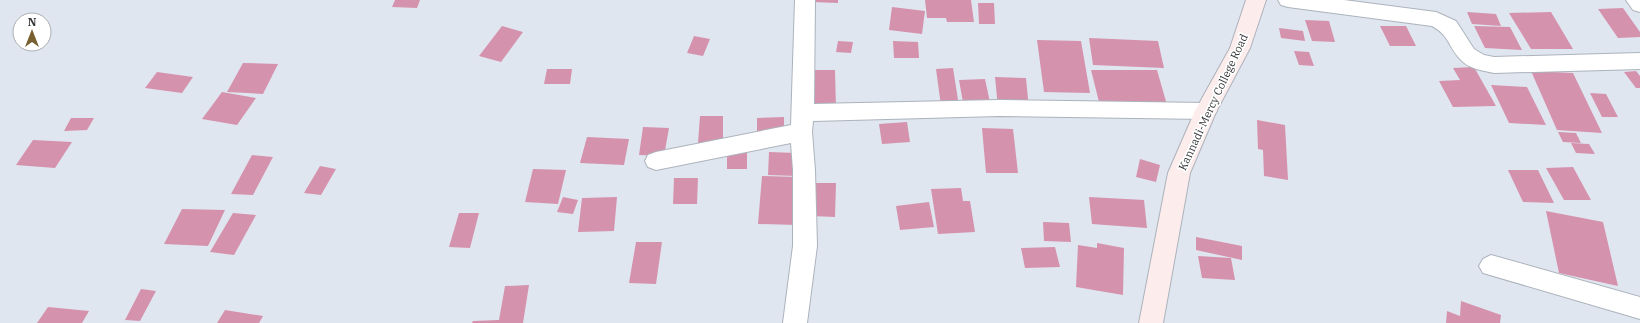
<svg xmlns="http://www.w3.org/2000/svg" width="1640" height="323" viewBox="0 0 1640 323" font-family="'IBM Plex Serif',serif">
  <rect width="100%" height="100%" fill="#e0e6f0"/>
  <!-- building -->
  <path fill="#d592ad" d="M395,0H420L417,8L392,7Z
    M812,0H838V3L812,2Z
    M925,0H971L974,22H947L946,18H927Z
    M978,3H994L995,24H979Z
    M892,7L925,11L922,34L889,30Z
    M1623,8L1640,32V37L1618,38L1598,9Z
    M1467,12L1496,14L1501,26L1472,24Z
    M1551,12L1573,49H1531L1509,13Z
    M1305,20L1329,21L1335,42L1312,41Z
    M502,26L523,32L501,62L479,56Z
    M1380,26H1406L1416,46H1390Z
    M1474,26L1510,27L1522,50L1485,48Z
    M1279,28L1303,31L1305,41L1281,38Z
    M694,36L710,39L703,56L687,53Z
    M1089,38L1158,41L1164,68L1093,65Z
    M1037,40L1081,41L1090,93L1044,92Z
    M838,41L853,42L851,53L836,52Z
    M893,41L918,42L919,58H894Z
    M1294,51L1309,52L1314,66L1299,65Z
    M243,63L278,64L263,94L227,92Z
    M1474,67L1496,106L1453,107L1439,81L1460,80L1453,68Z
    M953,68L959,106H941L936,69Z
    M547,69H572L570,84H544Z
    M814,70H835L836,109H814Z
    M1091,70H1157L1167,105L1099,102Z
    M1531,71L1573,73L1602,133L1557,130Z
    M1636,71L1640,76V88H1636L1624,72Z
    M157,72L193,77L182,93L145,88Z
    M995,77L1026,78L1029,109L998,108Z
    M985,79L991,107L964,108L959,80Z
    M1491,85L1527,87L1546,125L1509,123Z
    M222,92L256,98L237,125L202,119Z
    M1590,93L1606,94L1618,117H1602Z
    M700,116H723V142L698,143Z
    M784,117V130L757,131V118Z
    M71,118H94L87,130L64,131Z
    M1257,120L1285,125L1288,180L1264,176L1263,150L1258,149Z
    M907,122L910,142L882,144L879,124Z
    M643,127L669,128L664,156L639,155Z
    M982,128L1013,129L1018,173H986Z
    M1558,132L1576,133L1581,143L1563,142Z
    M587,137L629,139L624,165L580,163Z
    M33,140L72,142L55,168L16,165Z
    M1571,143L1589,144L1595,154L1576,153Z
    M747,152V169H727V153Z
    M769,152L797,153L796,176L768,175Z
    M252,155L273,157L253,195L231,194Z
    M1140,159L1160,165L1156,182L1136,177Z
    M320,166L336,169L321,195L304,193Z
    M1573,167L1591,200H1564L1546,168Z
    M533,169L566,170L558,204L525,202Z
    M1508,170H1538L1554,203L1523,202Z
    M762,176L800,177L797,225L758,224Z
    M674,178H698L697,204H673Z
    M812,183H836L835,217L811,216Z
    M961,188L963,201H970L975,232L938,234L931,189Z
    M563,197L578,200L573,214L557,212Z
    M617,197L614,231L578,232L582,198Z
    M1089,197L1144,200L1147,228L1092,224Z
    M929,202L934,227L900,230L896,206Z
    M182,209L225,210L208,246L164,244Z
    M1546,211L1603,222L1618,286L1559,273Z
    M233,213L256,215L234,255L210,252Z
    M459,213H479L470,248L449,247Z
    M1043,222L1069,223L1071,242L1044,241Z
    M1196,237L1242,246V260L1196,250Z
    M636,242H662L656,284L629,283Z
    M1097,243L1124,248L1123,295L1076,287L1078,245L1097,248Z
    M1055,247L1060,267L1025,268L1021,248Z
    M1198,256L1231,258L1235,280L1202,278Z
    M529,285L523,323H472L473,321L499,320L505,286Z
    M141,289L156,291L140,321L125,320Z
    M1461,301L1501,315L1500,323H1446L1447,311L1460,316Z
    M48,307L89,311L82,323H37Z
    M225,310L263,316L259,323H217Z"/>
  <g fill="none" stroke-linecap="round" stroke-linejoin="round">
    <defs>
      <path id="minor" d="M795,0H815L814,104L999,100L1206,103L1213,105L1217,111L1213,117L1206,119L999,116L813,121L812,132L815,170L817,246L807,323H783L793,246V170L791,143L656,170L648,167L645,161L648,155L656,152L791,125Z
        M1278,0H1344L1436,12L1456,21L1474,49L1484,55L1494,57L1640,53V69L1494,73C1482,70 1468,69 1460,59C1448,46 1449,35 1432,26L1288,7L1281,5Z
        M1626,0H1640V12L1633,10Z
        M1491,255L1640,297V319L1483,273L1479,266L1483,259Z"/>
      <path id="secondary" d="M1246,0H1266L1250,48L1216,112L1190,173L1163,323H1139L1168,173L1195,111L1230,48Z"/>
    </defs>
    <!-- minor casing -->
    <use href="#minor" stroke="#acb3bc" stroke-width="2"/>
    <!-- secondary casing -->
    <use href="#secondary" stroke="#acb3bc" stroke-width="2"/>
    <!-- minor -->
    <use href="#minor" fill="#fff" fill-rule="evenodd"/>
    <!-- secondary -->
    <use href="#secondary" fill="#fceceb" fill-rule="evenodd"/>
  </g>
  <g text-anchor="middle" stroke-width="3.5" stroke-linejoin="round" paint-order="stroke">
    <!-- street labels -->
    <g font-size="11" fill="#303236" stroke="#fff">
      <text transform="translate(1213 102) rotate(-65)" y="4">Kannadi-Mercy College Road</text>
    </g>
  </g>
  <!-- north arrow -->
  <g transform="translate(32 32)"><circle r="19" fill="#ffffff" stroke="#acadaf"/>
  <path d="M0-3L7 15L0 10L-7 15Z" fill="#775f30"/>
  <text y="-6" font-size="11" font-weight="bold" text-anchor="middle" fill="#303236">N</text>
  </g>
</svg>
